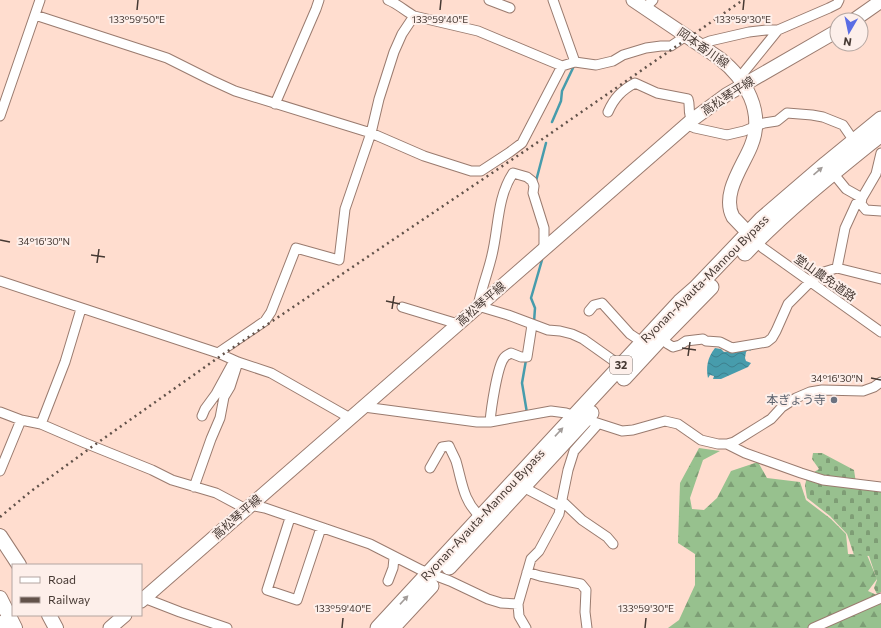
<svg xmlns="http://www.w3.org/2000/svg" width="881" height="628" viewBox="0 0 881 628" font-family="Commissioner,'Noto Sans JP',sans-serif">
  <defs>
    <pattern id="forest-firs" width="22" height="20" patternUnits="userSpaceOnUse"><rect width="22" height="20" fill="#97c18e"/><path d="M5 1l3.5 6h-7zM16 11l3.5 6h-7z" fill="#7d9e75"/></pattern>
    <pattern id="cemetery-stones" width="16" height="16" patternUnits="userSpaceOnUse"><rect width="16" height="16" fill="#98c08f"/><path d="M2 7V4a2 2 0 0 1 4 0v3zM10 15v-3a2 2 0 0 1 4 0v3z" fill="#7e9d75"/></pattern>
    <pattern id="water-waves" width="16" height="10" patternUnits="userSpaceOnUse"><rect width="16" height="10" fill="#479cac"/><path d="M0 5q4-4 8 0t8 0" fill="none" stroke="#3d808d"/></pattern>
  </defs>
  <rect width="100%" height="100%" fill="#ffddcf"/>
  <!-- forest -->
  <path fill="url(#forest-firs)" d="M699,448L720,451L703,460L690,498L692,509L704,510L717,498L731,471L758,462L767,478L800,482L806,500L831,519L846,534L848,554L867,555L877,579L868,591L881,597V628H668L679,620L695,585V554L678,543L680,483Z"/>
  <!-- cemetery -->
  <path fill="url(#cemetery-stones)" d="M813,453H822L854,470L856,483L811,474L819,469L812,459Z
    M807,476L881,490V592L877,594L874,588L877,580L869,556L854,555L847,534L830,516L807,498L805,486Z"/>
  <!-- water -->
  <path fill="url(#water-waves)" d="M715,348L721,349L724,352L749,348L751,351L748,350L746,352L745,358L746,361L751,363L748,367L721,379H713L714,376L710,375L708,378C706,368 707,358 715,348Z"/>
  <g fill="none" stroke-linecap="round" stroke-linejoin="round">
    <!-- stream -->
    <path stroke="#479cac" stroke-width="2.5" d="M552,122L561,101L562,91L573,68
      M536,181L546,143
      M534,322L535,308L531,298L542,260
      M526,360L522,383L527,413"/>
    <defs>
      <path id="minor" d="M388,0C398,4 405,11 414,16L478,31L562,66
        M489,0L510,8
        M553,0L575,62
        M645,8L653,0
        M35,15L167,58L211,80L235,91L371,133L424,156L471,171H481L510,152L522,143L562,66L575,62L596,65L613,61L623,55L646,48L661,46H671L686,36
        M700,45L710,41L749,32L766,30H778L829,8L837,4L839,0
        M740,77L778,30
        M275,104L316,9L319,0
        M608,112C614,98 622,90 635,83L657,93L688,99C691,108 687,111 692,120
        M0,116L40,0
        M688,125L695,128L727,135L744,131L764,123L777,121L787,113L812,115L823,117L843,125L854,141
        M833,173L846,189L862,198L861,204L866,210L881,211
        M756,241L763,248L881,332
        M544,250V228L533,193L534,186L532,181L527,177L513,173C496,199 499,230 491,259C487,275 481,290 478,306L508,315L548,330L560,331L572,334L583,339L621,366
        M837,268L845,228L856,204L862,198L876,174L881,153
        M0,281L218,353L238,362L271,373L350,418
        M402,307L458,324
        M589,311L594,305L602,303L630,334L642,342L661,338L668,344L673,347L680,345L686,341L703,339L706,341L720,342L732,348L767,342L772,338L776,331L788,304L810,282L824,272L837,268L881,279
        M218,353L265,321L271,312L296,248L339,260L345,209L371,133L379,99L394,52L402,34L414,16
        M364,407L477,422H490L551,411L566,413L622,431L633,430L665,421L678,424L701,440L718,444H727L734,442L771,419L782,407L796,398L810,392L822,390L863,391L874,387L881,382
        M0,412L21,420L41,424L85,443L152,470L172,480L216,493L246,509
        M202,416L205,409L216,394L234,361
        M490,422C491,410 497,367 504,358C505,356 509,354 511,353L521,357H527L532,325
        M41,424L65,362L81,309
        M727,444L745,453L801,473L823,480L881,487
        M430,468L442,447L449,446C451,451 454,456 456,461C462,481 463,502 481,517
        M0,471L21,420
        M194,487L211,439L220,418L224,397L230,387L238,362
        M523,487L561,507
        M562,501L582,520L607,537L613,544
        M250,505L265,508L370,544L421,570L450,581L488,599L501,603L518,604
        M290,518L267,590L297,600L321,528
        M527,572L540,576L581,584L586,590L585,612L587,628
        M388,581L393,568L394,558
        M144,598L180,612L227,628
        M526,628L519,616L518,604L531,559L539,551L559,514L568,470L574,451L598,424
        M813,628L881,598"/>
      <path id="secondary" d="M633,0L719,58C746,79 765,112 751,146C743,166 721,194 733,217L755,240
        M854,20L881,1
        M141,601L692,120L726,95L837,31
        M110,628L125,615"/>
      <path id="primary" d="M0,536L19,565
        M0,598L15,628
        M49,615L56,628
        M0,623L3,628"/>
      <path id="trunk" d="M745,253C787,209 834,172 881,134
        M624,378L661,338L711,287
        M449,567L591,413
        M378,628L680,302L696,288L762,219L826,164L881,119
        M392,628L431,586"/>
    </defs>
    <!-- minor casing -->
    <use href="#minor" stroke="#9a7b6f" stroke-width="11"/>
    <!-- secondary casing -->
    <use href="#secondary" stroke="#9a7b6f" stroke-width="15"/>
    <!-- primary casing -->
    <use href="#primary" stroke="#9a7b6f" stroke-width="16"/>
    <!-- trunk casing -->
    <use href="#trunk" stroke="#9a7b6f" stroke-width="17"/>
    <!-- minor -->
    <use href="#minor" stroke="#fff" stroke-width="9"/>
    <!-- secondary -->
    <use href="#secondary" stroke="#fff" stroke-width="13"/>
    <!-- primary -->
    <use href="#primary" stroke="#fff" stroke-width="14"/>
    <!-- trunk -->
    <use href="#trunk" stroke="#fff" stroke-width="15"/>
    <!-- rail -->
    <path stroke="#62524a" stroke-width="2.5" stroke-dasharray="2 4" stroke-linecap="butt" d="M0,517L30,492L93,446L222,355L544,138L743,0"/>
  </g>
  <!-- one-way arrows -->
  <defs><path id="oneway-solid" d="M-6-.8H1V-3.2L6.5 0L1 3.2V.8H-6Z"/></defs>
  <g fill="#a29c99">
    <use href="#oneway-solid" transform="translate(818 171) rotate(-41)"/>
    <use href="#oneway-solid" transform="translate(559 432) rotate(-47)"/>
    <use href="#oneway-solid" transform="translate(404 600) rotate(-47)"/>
  </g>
  <!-- ticks -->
  <path fill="none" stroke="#463933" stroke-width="1.5" d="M137,10L138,0M440,10L441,0M743,10L744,0M0,240L10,242M91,255L105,257M97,263L99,249M386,301L400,304M392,309L394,296M682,348L696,350M688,356L690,342M871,378L881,380M342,628L343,618M645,628L646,618"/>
  <!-- markers -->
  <circle fill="#6b7280" stroke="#fdefea" stroke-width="1.5" cx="834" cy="400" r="4"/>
  <g text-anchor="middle" stroke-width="4" stroke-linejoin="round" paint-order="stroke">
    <!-- shield labels -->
    <rect fill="#fdefea" stroke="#7d706a" stroke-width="1" x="610" y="356" width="22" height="18" rx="3"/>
    <g font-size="11" font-weight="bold" fill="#463933">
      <text x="621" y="369">32</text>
    </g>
    <!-- street labels -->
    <g font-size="12" fill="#463933" stroke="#fdefea">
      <text transform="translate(703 48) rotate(35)" y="4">岡本香川線</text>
      <text transform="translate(728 96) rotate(-33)" y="4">高松琴平線</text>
      <text transform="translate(825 278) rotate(35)" y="4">堂山農免道路</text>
      <text transform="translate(705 279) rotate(-45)" y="4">Ryonan-Ayauta-Mannou Bypass</text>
      <text transform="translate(481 304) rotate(-41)" y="4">高松琴平線</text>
      <text transform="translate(483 515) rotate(-47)" y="4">Ryonan-Ayauta-Mannou Bypass</text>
      <text transform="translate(237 517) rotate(-41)" y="4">高松琴平線</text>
    </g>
    <!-- worship labels -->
    <g font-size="12" fill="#5b616d" stroke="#fdefea" text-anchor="end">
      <text x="826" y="404">本ぎょう寺</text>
    </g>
  </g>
  <g font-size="10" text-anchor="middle" fill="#463933" stroke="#fdefea" stroke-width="4" stroke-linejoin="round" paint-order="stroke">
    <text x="137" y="23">133°59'50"E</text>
    <text x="440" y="23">133°59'40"E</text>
    <text x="743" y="23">133°59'30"E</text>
    <text x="44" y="245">34°16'30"N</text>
    <text x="837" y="382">34°16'30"N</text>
    <text x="343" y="612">133°59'40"E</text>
    <text x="646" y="612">133°59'30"E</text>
  </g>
  <!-- legend -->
  <rect x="12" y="564" width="130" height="52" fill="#fdefea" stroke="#b4a6a1"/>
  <rect x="20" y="577" width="20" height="6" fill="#ffffff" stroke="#b4a6a1"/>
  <text x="48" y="584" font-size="12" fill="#463933">Road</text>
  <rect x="20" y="597" width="20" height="6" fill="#62524a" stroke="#b4a6a1"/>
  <text x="48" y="604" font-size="12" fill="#463933">Railway</text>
  <!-- north arrow -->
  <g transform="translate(849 32) rotate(189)"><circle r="19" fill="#fdefea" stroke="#b4a6a1"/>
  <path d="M0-3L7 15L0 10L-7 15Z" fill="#5a6de4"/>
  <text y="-6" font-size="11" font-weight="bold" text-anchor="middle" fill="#463933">N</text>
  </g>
</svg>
